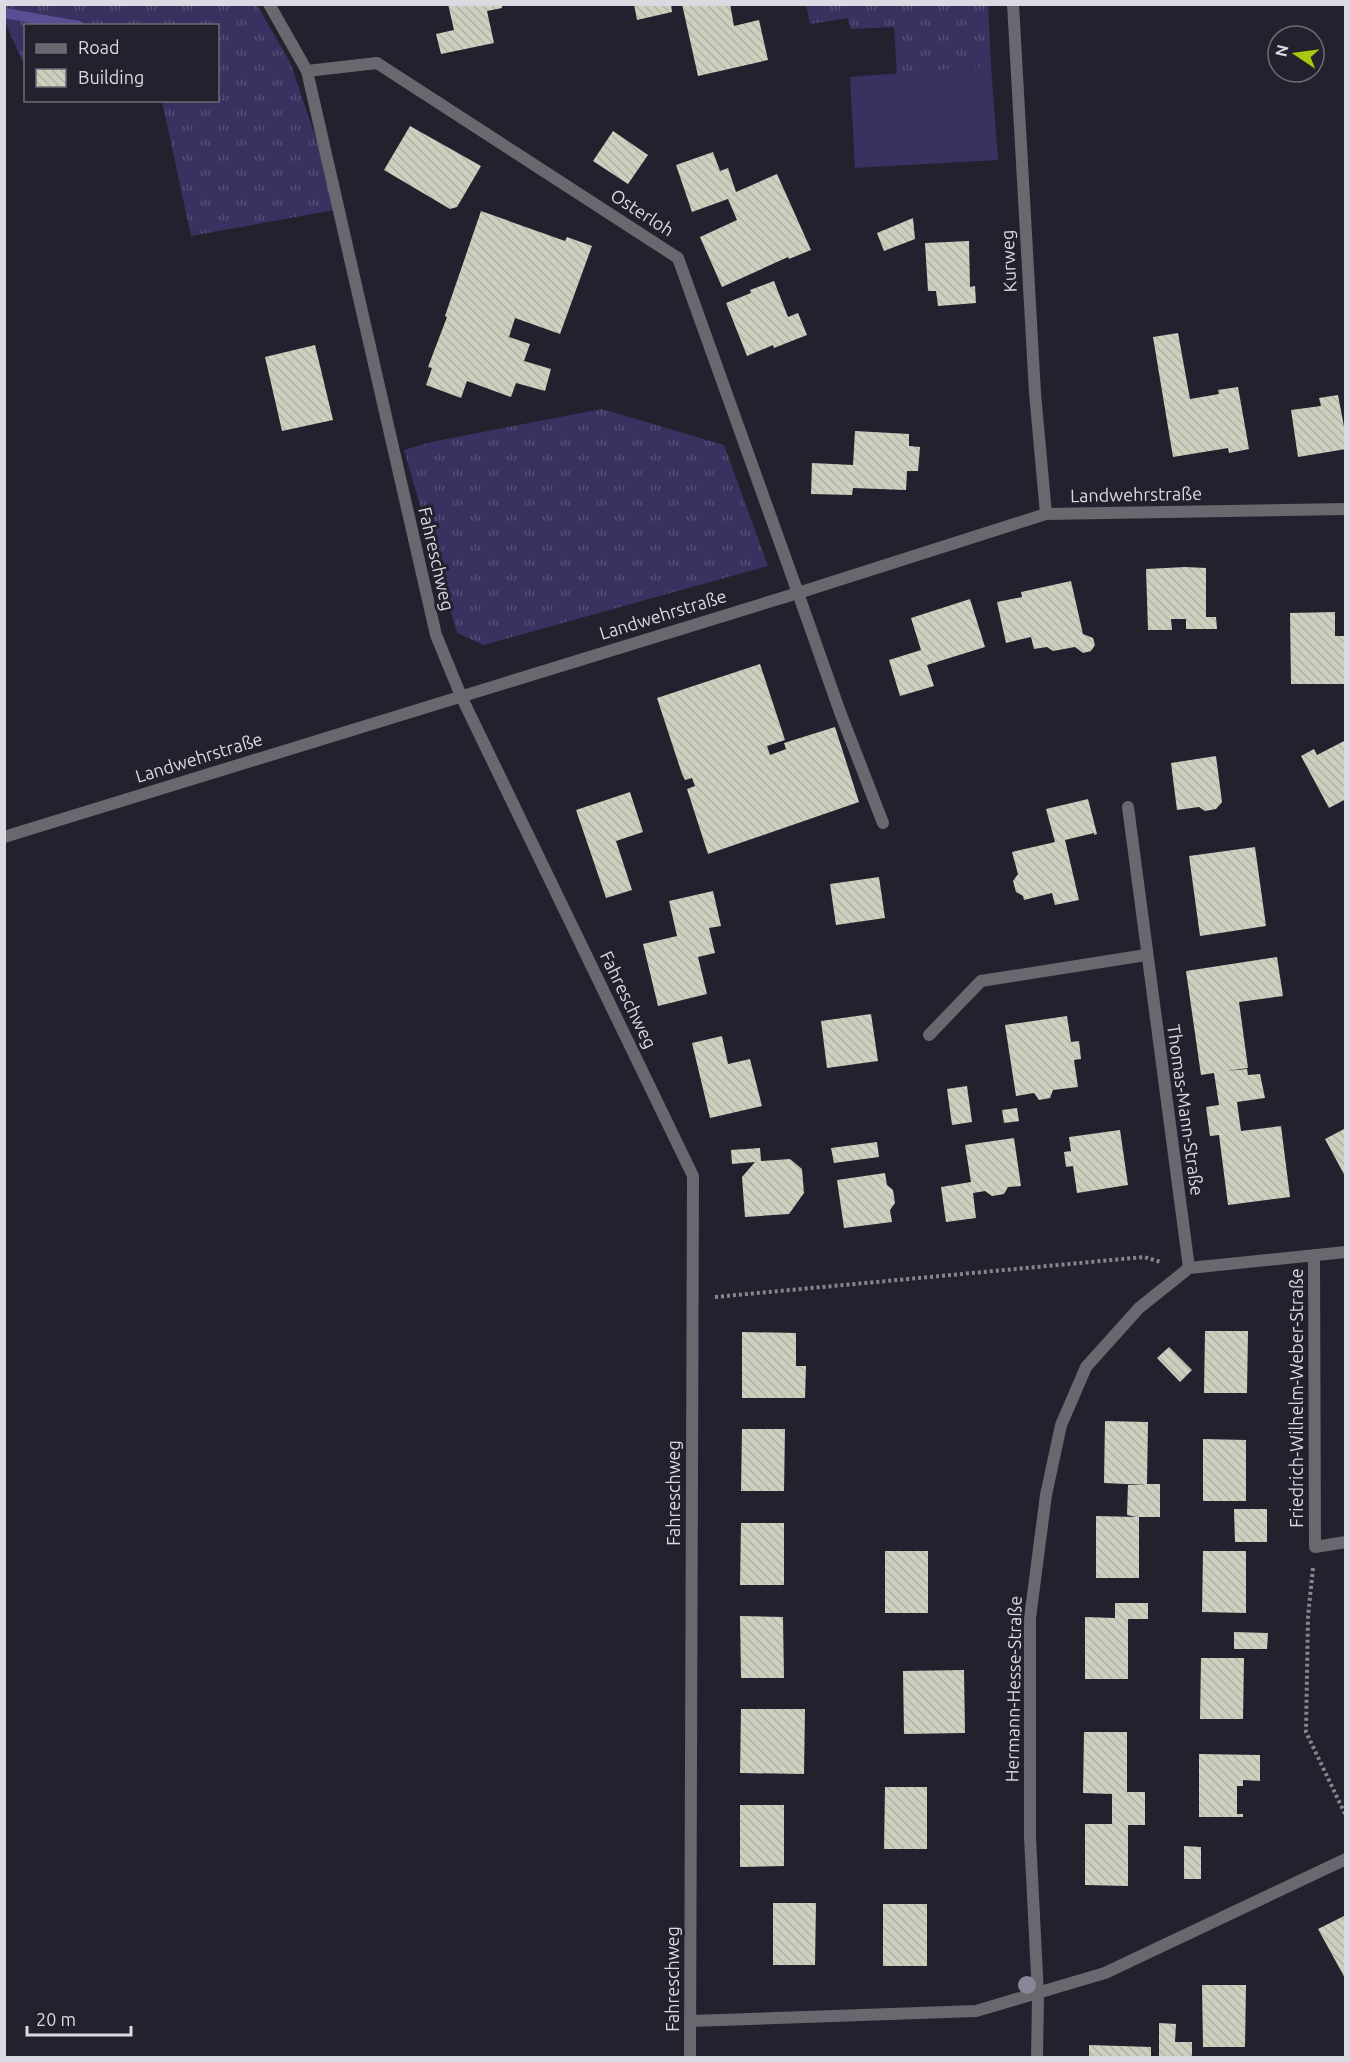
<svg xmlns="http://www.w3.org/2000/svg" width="1350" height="2062" viewBox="0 0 1350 2062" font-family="Ubuntu,sans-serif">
  <defs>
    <pattern id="grass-tufts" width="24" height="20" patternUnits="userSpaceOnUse" patternTransform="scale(1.5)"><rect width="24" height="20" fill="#383260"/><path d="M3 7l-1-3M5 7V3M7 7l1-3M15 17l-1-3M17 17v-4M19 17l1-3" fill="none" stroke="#544f77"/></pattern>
    <pattern id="building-back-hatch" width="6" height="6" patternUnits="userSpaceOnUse" patternTransform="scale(1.5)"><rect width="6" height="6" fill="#ccd1bf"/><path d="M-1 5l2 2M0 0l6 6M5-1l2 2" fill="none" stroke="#b0b4a6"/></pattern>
  </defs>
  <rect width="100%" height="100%" fill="#22212e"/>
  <!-- grass -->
  <path fill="url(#grass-tufts)" d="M4,5H257L290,62L340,209L191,236L162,101L218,100V26H26L25,61H22L5,22Z
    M806,5H988L991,66L897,74L894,27L851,29L848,18L810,24Z
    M602,409L724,445L768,566L484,645L457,633L404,450L436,441Z"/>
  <!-- pitch -->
  <path fill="#383260" d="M991,66L998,160L855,168L850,77Z"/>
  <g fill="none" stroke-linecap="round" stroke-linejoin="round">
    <!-- stream -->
    <path stroke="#584f94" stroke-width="10" d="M4,13L79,26"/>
  </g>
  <!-- building -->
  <path fill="url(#building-back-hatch)" d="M448,4H502V8L487,11L494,43L441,54L436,34L454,30Z
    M634,4H671L672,12L637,20Z
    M682,4H730L734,26L759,20L768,60L698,76Z
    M410,126L481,166L457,207L450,209L384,170Z
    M613,131L648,155L628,184L593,161Z
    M713,152L720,171L728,168L736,192L777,174L811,250L789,259L788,257L722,287L700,237L737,220L728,199L692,212L676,165Z
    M481,211L565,241L567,237L592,246L560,334L515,318L509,337L530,344L524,361L551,369L545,391L516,383L511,397L467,381L461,398L426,385L432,368L428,367L447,317L445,316Z
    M913,218L915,239L884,251L877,233Z
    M969,241L970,287L975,286L976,303L938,306L936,291H928L925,243Z
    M774,281L788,317L798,313L807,335L774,348L773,345L747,356L726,303L751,293L750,290Z
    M1178,333L1190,399L1219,394L1218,390L1238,387L1249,449L1229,453L1228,448L1173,457L1153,337Z
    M315,345L333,420L282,431L265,357Z
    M1338,395L1346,437V449L1298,457L1291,410L1321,406L1319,398Z
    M855,431L909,434V446L920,447L918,471H907L906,490L853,488L852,495L811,494L812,463L853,465Z
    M1185,567L1206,568V617H1216L1217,629H1186V619H1171L1172,630H1148L1146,569Z
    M1071,581L1083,634L1093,638L1095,645L1091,651L1083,653L1075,647L1053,651L1047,647L1034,649L1031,637L1006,643L997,602L1022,597L1021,592Z
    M970,599L985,647L927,665L934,686L900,696L889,660L921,650L911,618Z
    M1335,612V636H1346L1345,684H1291L1290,613Z
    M760,664L785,740L767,746L770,755L786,749L784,743L835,727L859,802L708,854L687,789L695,786L692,778L685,780L682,774L657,698Z
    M1346,740V799L1329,808L1301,756L1314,749L1317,755Z
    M1216,756L1222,802L1216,809L1205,811L1199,807L1177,810L1171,763Z
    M630,792L643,832L616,841L632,890L606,898L576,810Z
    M1088,799L1097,834L1094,835V833L1065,840L1079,900L1055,905L1052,893L1024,900L1023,896L1016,892L1013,881L1018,874L1012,852L1055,842L1046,809Z
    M1255,847L1266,926L1200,936L1189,856Z
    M879,877L885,918L836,925L830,884Z
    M713,891L721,926L709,928L715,953L698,957L707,994L658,1006L643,944L677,936L669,901Z
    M1277,957L1283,996L1239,1002L1248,1068L1225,1071L1247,1069L1248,1075L1260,1074L1265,1098L1237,1102L1241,1131L1281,1126L1290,1197L1228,1205L1219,1135L1210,1136L1206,1107L1219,1105L1214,1073L1201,1075L1186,971Z
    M871,1014L878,1061L827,1068L821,1021Z
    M1067,1016L1071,1042L1079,1041L1081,1059L1074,1060L1078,1087L1053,1090L1050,1098L1039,1100L1034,1093L1016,1096L1005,1025Z
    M722,1036L728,1064L750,1059L762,1106L710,1118L692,1043Z
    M967,1086L972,1122L952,1125L947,1089Z
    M1017,1108L1019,1121L1004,1123L1002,1110Z
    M1346,1128V1178L1325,1139Z
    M1120,1130L1128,1185L1077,1193L1073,1166L1066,1167L1064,1152L1071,1151L1069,1137Z
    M1014,1138L1021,1186L1008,1187L1004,1194L992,1196L985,1191L973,1193L976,1218L946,1222L941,1187L971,1182L965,1145Z
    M877,1142L879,1157L834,1163L831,1148Z
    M760,1148L761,1161L790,1159L802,1169L804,1193L789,1214L745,1217L742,1177L755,1162L732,1164L731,1150Z
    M885,1173L887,1185L893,1190L895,1203L890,1210L892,1222L844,1228L837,1180Z
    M1205,1331H1248L1247,1393H1204Z
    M742,1332L796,1333V1366H806L805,1398H742Z
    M1169,1347L1192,1370L1180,1382L1157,1358Z
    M1105,1421L1148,1422L1147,1484H1160V1517H1139V1578H1096V1516L1137,1517L1127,1515L1128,1485H1147L1104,1483Z
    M742,1429H785L784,1491H741Z
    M1203,1439L1246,1440V1501H1203Z
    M1234,1509H1267V1542H1235Z
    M741,1523H784V1585H740Z
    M885,1551H928V1613H885Z
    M1203,1551H1246V1613L1202,1612Z
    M1115,1603H1148V1619H1128V1679H1085V1617L1115,1618Z
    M740,1616L783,1617L784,1678H741Z
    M1234,1632L1268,1633L1267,1649H1234Z
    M1201,1658H1244L1243,1719H1200Z
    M964,1670L965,1733L904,1734L903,1671Z
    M741,1709H805L804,1774L740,1773Z
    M1084,1732H1127V1792H1145V1825H1128V1886L1085,1885V1824H1112V1794L1083,1793Z
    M1199,1754L1260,1755V1781L1243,1780V1786H1237V1814H1243V1817H1199Z
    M885,1787H927V1849H884Z
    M740,1805H784V1866L740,1867Z
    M1184,1846L1201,1847V1879H1184Z
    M773,1903H816L815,1965H773Z
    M883,1904H927V1966H883Z
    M1346,1915V1980L1318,1929Z
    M1202,1985H1246L1245,2047H1203Z
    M1159,2023L1176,2024L1175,2042H1192V2058L1159,2057Z
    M1089,2045L1151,2047V2058H1089Z"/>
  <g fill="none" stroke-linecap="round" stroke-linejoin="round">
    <!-- path -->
    <path stroke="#868691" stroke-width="4" stroke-dasharray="3 3" stroke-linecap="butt" d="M715,1297L1144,1257L1161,1262
      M1313,1568L1308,1616L1306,1732L1346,1816"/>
    <!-- service -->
    <path stroke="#68686f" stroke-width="12" d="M798,593L840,712L883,823"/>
    <!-- minor -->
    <path stroke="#68686f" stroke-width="12" d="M269,4L307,71L436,635L461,696L693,1176L690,2058
      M1013,4L1035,393L1046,514
      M307,71L377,63L678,258L798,593
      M1128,807L1189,1268
      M4,837L798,593L1046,514L1346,509
      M929,1035L981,981L1146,955
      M1314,1255L1315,1547L1346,1542
      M691,2021L976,2011L1105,1973L1346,1859
      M1037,2058L1038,1995L1030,1837V1618L1046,1495L1061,1425L1086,1367L1139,1308L1189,1268L1346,1252"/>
  </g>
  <!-- trees -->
  <circle fill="#888798" cx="1027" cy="1985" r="9"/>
  <g text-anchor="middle" stroke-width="6" stroke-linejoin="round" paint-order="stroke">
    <!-- street labels -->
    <g font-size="18" fill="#dadae3" stroke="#22212e">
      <text transform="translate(642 213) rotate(33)" y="6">Osterloh</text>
      <text transform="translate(1009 261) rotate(-93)" y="6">Kurweg</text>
      <text transform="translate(1136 495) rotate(-1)" y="6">Landwehrstraße</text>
      <text transform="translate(436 559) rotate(77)" y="6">Fahreschweg</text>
      <text transform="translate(663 615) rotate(-17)" y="6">Landwehrstraße</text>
      <text transform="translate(199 758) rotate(-17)" y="6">Landwehrstraße</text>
      <text transform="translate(628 1000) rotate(64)" y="6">Fahreschweg</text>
      <text transform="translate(1185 1110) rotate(82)" y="6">Thomas-Mann-Straße</text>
      <text transform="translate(1297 1398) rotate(-90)" y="6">Friedrich-Wilhelm-Weber-Straße</text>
      <text transform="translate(674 1493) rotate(-90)" y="6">Fahreschweg</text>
      <text transform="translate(1014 1689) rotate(-89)" y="6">Hermann-Hesse-Straße</text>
      <text transform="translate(673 1979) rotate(-90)" y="6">Fahreschweg</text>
    </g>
  </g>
  <!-- border -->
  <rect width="1350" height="2062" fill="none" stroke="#dadae3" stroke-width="12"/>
  <!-- legend -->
  <rect x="24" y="24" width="195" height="78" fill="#22212e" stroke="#6c6b76" stroke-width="1.5"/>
  <rect x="36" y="44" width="30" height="9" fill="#68686f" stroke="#6c6b76" stroke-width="1.5"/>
  <text x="78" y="54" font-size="18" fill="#dadae3">Road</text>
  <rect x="36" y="69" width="30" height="18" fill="url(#building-back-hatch)" stroke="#6c6b76" stroke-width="1.5"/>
  <text x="78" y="84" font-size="18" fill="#dadae3">Building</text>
  <!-- north arrow -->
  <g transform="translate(1296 54) rotate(283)"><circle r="28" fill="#22212e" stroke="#6c6b76" stroke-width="1.5"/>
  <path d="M0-4.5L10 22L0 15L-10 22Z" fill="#acc611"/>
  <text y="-9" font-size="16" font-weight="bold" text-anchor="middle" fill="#dadae3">N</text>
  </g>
  <!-- scale -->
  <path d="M27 2026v9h104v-9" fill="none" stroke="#dadae3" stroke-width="3"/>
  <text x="36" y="2026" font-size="18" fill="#dadae3" stroke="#22212e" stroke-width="4.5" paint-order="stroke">20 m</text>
</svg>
